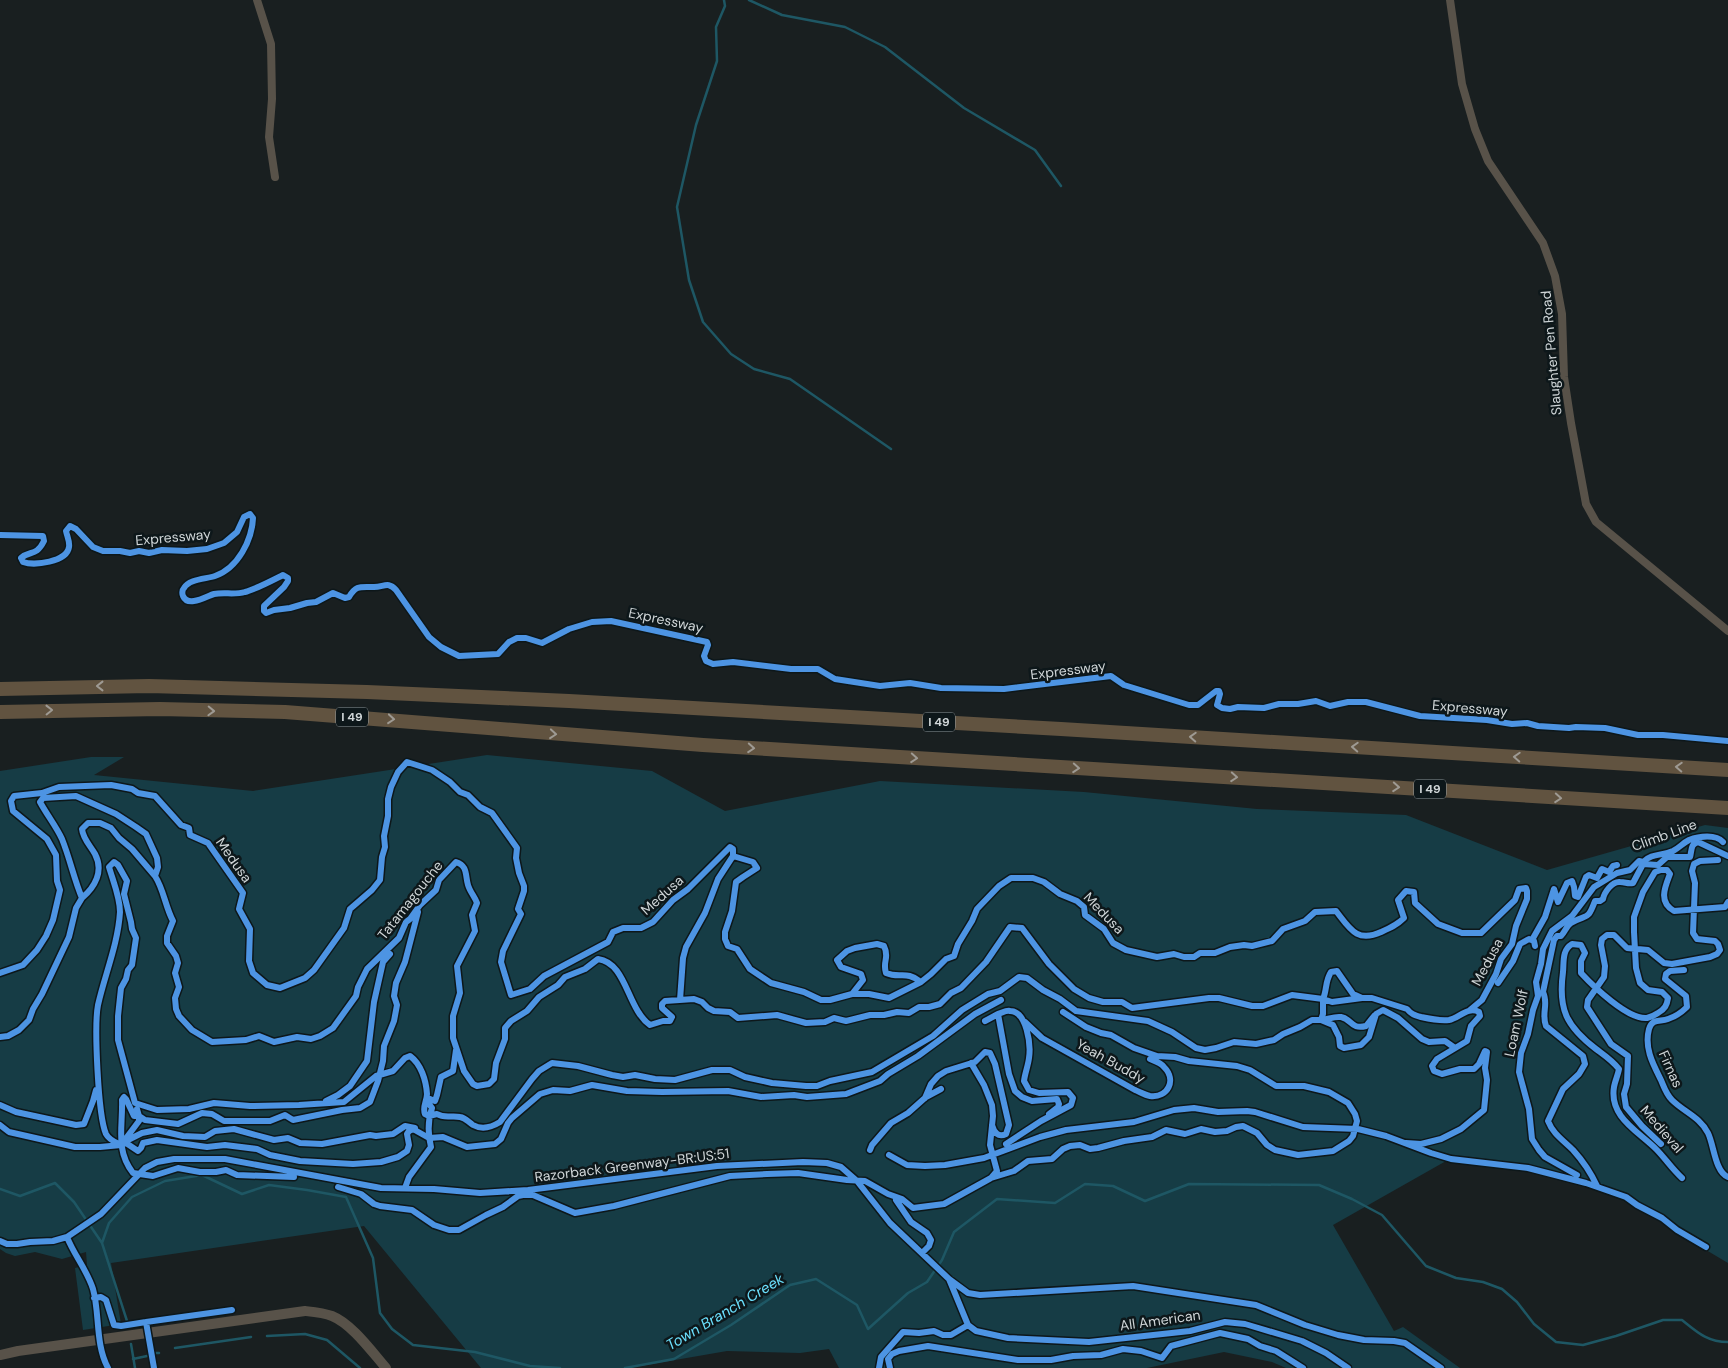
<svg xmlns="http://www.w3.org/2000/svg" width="1728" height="1368" viewBox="0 0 1728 1368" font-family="'DM Sans',sans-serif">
  <rect width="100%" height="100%" fill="#191f20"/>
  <!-- green -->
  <path fill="#163c45" d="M487,755L652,771L725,811L880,781L1084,792L1257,809L1406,815L1547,870L1705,825L1728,828V1263L1674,1231L1660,1220L1635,1207L1626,1200L1543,1173L1485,1165L1446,1161L1333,1225L1394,1331L1403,1327L1460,1368H1286L1272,1362L1224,1352L1147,1368H839L829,1349L800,1353L727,1351L629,1368H481L364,1226L111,1263L121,1324L83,1330L75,1268L87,1265L86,1252L62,1259L35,1252L15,1256L6,1253L0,1249V771L91,757H124L94,775L253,791Z"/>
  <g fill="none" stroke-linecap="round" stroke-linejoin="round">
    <!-- stream -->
    <path stroke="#1e5764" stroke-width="2.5" d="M724,0L725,6L716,27L717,61L696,125L677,207L689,280L703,322L731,354L754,369L790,379L891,449
      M749,0L782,15L845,27L885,47L964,108L1035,150L1061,186
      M0,1189L20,1196L55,1183L74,1202L102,1243L127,1321
      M102,1243L109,1223L132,1197L165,1181L202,1175L242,1194L269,1185L307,1190L346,1197L373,1258L380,1313L392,1329L413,1345L475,1352L530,1366L560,1368
      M267,1336L305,1334L327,1340L360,1368
      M131,1344L135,1368
      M175,1348L251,1337
      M155,1353H159
      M133,1359L147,1356
      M625,1368L674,1359L731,1325L790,1285L816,1279L857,1305L868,1329L908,1293L927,1282L942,1260L954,1232L997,1199L1055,1203L1085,1184L1113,1186L1145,1201L1189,1184L1319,1185L1352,1199L1382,1215L1426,1266L1456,1278L1483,1282L1502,1289L1517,1302L1534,1324L1556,1342L1583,1345L1616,1336L1663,1320H1682C1697,1332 1707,1342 1728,1342"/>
    <!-- minor -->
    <path stroke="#585249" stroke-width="8" d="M257,0L271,44L272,99L269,137L275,177
      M1450,0L1462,84L1475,129L1488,161L1543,243L1555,276L1562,314L1564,377L1571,423L1586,504L1596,522L1728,631"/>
    <!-- tertiary -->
    <path stroke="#585249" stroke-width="10" d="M0,1355L18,1351L305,1311C314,1312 324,1313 332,1316C352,1324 372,1352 386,1368"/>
    <!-- motorway -->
    <path stroke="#615340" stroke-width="14" d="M0,689L149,686L367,692L569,701L1061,729L1728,770
      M0,712L160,709L285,712L703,745L1728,808"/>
    <defs>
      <path id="cycleway" d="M0,535L43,536L44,541C36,557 30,550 21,558L23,562C34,566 67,562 69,547C70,542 67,536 66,531L70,526L76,529L93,547L103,551H120L130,553L139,551L149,553L162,550L187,551L207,549L224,543L237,532L244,517L250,514L253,518C252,540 238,568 215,576C206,579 189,579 184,588C182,590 182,594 183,596C188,608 207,596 214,594C224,592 235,595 245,592C254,590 273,580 283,575L288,578V581L284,587L264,606V611L266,613L274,610L290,608L307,603L316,602L333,593L345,598L349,597C356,585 360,587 374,587C384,587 388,581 396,590L429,637L441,647L459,656L498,654L509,642L517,638H526L542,643L569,629L592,622L611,621L707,642L708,645L704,656L706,661L713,664L733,662L791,669H818L835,679L880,686L910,683L941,688L1004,689L1111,676L1124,685L1189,705H1198L1216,691H1219L1220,694L1217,705L1222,708L1230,709L1238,707L1264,708L1279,704H1298L1316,701L1330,706L1348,702H1366L1420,716L1487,720L1512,724L1527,723L1538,726L1569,728L1576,727L1605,728L1638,735H1663L1728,741
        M82,898C95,887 104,871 95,854C90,845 83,839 82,829L88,823H100L111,828L119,838L132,849L155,876
        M1532,940L1545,917L1554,889L1558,902L1567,883L1572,881L1574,887L1575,896L1578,897L1586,877L1589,875L1597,878L1602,869L1609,872L1613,866L1617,865
        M1684,970L1670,971L1666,974L1665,979L1686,996L1687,1007C1682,1012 1674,1017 1668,1019C1660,1022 1652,1018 1649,1029C1644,1048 1653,1064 1661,1080C1664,1087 1666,1094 1672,1100C1684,1112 1700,1117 1708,1133C1714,1145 1715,1172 1728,1177
        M0,973L23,965L37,950L46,936L53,920L60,890L57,881L56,855L47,839L13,811L11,801L14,796L42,793L59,787L111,785L132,789L138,793L155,796L181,825L189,828L190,835L208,843L243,893L239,909L250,929L249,961L253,973L267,985L280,988L305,978L314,970L344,928L350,909L372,890L380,880L382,857L385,847L384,836L388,816V799L391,787L398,772L407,762L432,770L450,782L460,792L468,795L480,807L492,813L517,848L516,858L519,873L524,886V891L518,909L521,914L503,951L501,962L511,995L530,989L544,976L608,942L613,932L623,928H641L653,922L673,900L688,889L730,847L733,849V856L753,862L757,868L743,877L736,882L732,911L725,932V939L728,946L737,949L750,969L771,983L804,992L821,1000H830L852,994H869L889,998L921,982L931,974L946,959L954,956L958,944L972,921L977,909L999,886L1011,878H1033L1044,882L1060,894L1077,901L1084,907L1085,915L1104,929L1113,943L1126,950L1157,957L1174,954L1184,957H1194L1200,953H1215L1230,947L1244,945L1252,946L1272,941L1283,929L1305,921L1315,912L1336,911C1350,929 1357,943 1381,932C1390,928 1397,925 1404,918L1398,900L1406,891L1414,892L1415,903L1438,924L1462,933H1481L1515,900L1519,889L1526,888L1527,891V899L1516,926L1512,944L1501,959L1496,974L1482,1000L1470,1010
        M1498,983L1513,961L1520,944L1529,939L1534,941L1535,946
        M852,994L863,980L861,974L841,967L837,960L847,951L855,948L877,944L884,946C890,958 882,961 886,973C900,979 906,970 921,982
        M1362,998L1332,1002L1323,999V1014L1321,1020C1328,1020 1333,1016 1341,1017C1352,1019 1351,1030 1366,1026L1374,1016
        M680,1000L683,958L686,947L705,913L718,879L733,856
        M998,1014C1002,1013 1006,1010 1010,1011C1027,1011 1031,1045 1029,1058C1028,1066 1025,1073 1024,1081L1029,1090L1039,1093L1068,1092L1073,1098L1071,1105L1041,1121L1006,1144
        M985,1021L998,1014L1009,1074L1015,1091L1022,1097L1032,1101L1057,1099L1059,1104L1058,1107L1049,1114
        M1025,1022L1042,1038L1135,1090C1140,1092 1145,1095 1150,1096C1168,1098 1177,1080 1164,1067C1161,1063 1155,1061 1150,1059
        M0,1037L8,1036L19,1030L29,1020L33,1009L42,994L69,937L76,908L82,898C74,879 70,859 62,839C56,826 47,815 40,802L43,798L76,796L116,814L136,827L146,834L157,858L158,867L155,876C164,890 165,906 173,921L167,936V943L176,956L178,963L175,973L179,987L175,998L176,1009L179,1016L192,1030L212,1042L246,1040L259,1036L274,1042L297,1037L311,1039L320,1036L333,1028L356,996L358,987L367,969L399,938L406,922L410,919L420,905L436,890L439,880L456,862C468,866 465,875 468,885C470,892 475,897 477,903L472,915L475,931L457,966L460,993L453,1016V1038L464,1071L473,1084L477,1086L489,1084L494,1079L496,1063L505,1039V1028L511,1021L527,1011L539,997L558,985L565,977L585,969L598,959C627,963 627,1009 650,1025L663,1021H670L672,1017L662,1008V1004L665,1001L694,999L702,1002L708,1008L714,1011L730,1012L738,1018L777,1015L806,1023L825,1022L834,1018L846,1021L870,1015H884L897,1012L909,1013L919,1007H929L940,1004L951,993L961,988L986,962L1010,927L1022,928L1049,964L1074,989L1089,998L1103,1002H1122L1132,1008L1209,998H1219L1252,1006H1263L1292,995L1323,999C1327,990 1325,981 1331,972L1337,971L1353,994L1362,998H1372L1407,1009C1411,1014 1414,1015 1421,1017C1430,1019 1439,1021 1449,1020C1459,1018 1468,1006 1479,1012L1480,1016L1471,1026L1467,1041L1437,1059L1432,1066L1434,1071L1442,1074L1460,1069H1474L1479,1064L1485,1051L1487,1052L1485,1068L1487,1080L1484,1110L1461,1129L1441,1139L1421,1144L1406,1143
        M925,1098L931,1084L938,1076L946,1071L975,1062L985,1052L990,1053L995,1064L1009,1125L1006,1134C998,1138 994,1132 992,1125
        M326,1101L338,1095L350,1086L367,1061L374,1002L383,962L390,954
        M0,1105L16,1112L76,1125L84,1124L93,1101L96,1090
        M137,1109L139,1116L145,1120L178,1124L202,1113L212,1114L224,1121H270L285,1115L293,1120L342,1110L360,1108L370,1102L378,1081L383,1061L384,1046L394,1021L397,1005L394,996L396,983L405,962L418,912
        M0,1125L9,1132L75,1147H100L121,1145L126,1143L138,1151L141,1148L143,1143L157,1140L207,1147L225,1145L257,1149L270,1155L300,1161L353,1164L381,1162L398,1157L407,1151L409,1145L407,1134L409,1131L413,1129L429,1138L443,1137L467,1147L495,1144L501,1139L508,1123L512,1118L540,1094L553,1090L570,1091L592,1085L627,1091L662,1092L728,1091L761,1097L794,1095L807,1097L846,1094L880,1081L888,1074L918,1056L975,1014L1001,1000
        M124,1142L142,1133L157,1130L183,1136L205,1137L215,1131L234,1129L274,1140L288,1138L300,1143L322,1144L370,1135L376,1136L393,1134L405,1126L415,1128
        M1661,1144L1642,1126L1626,1107L1624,1094L1627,1084L1628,1056L1611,1044L1587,1007L1588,1000L1604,977L1605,966L1601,945L1602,939L1607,935H1614L1627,948L1648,950L1664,963L1672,964L1710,957L1717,954L1720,950L1718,944L1715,941L1697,939L1693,933L1695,883L1692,871L1694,864L1700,861L1718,860
        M121,1145C115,1142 109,1140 106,1134C98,1116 94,1025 98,1005C105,974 118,944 120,912C120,897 113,881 109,867L114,862L118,865L127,881L124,894L131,922L132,929L136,938L132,965L128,970L126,979L121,988L118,1016V1040L135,1103L157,1110L189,1109L214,1103L250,1106L299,1105L344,1102L376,1076L393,1071L405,1058L410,1056C421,1064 426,1080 427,1094C427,1101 422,1107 425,1114L429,1116L437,1114C445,1119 451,1115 460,1117C466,1118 468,1122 473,1125C482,1130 492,1127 500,1122L532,1079L539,1071L552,1063L578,1066L612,1075L623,1077L635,1075L655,1079L675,1080L712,1070H730L745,1077L772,1083L806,1086H817L830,1081L872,1072L933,1036L962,1010L988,994L1000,991L1019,977L1027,978L1043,990L1060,999L1076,1011L1148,1021L1172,1032L1196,1048L1205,1050L1216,1048L1234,1042L1256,1044L1274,1040L1283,1034L1300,1027L1312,1020H1321L1333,1025L1339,1037L1340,1046L1344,1048L1361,1045L1369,1037L1376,1014L1383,1010L1398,1018L1422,1039L1429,1042L1445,1041L1455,1048
        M121,1145L139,1121V1116H134L126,1099L124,1097L122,1100C123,1127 115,1150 133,1173L153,1176L178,1168L200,1172H216L226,1170L237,1175L294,1177
        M870,1150L872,1145L891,1123L908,1113L926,1097L941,1089
        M889,1155L907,1165L925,1166L945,1165L984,1158L1040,1137L1066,1130L1134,1122L1174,1110L1194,1108L1218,1112L1247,1111L1255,1112L1303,1127L1358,1129L1386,1136L1431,1153L1451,1159L1528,1168L1586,1183L1626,1197L1637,1205L1662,1218L1677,1230L1706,1247
        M1577,1175L1545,1157L1539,1150L1532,1139L1529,1109L1519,1072L1521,1053L1528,1034L1533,1010L1538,996L1536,982L1541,964L1543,949L1552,931L1572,916L1594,887L1617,873L1630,870L1639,861L1643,862C1652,853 1662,856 1673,851C1679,848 1683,843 1689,840C1699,836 1716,834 1723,842
        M991,1178L1014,1171L1028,1161L1052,1159L1063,1149L1070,1146L1080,1145L1090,1149L1098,1148L1124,1141L1152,1137L1166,1130L1185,1134L1201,1129L1215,1132L1227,1131L1236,1127L1243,1126L1257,1133L1267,1145L1275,1150L1298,1155L1333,1151L1349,1141L1353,1136L1357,1121L1355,1114L1348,1103L1329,1092L1304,1086H1276L1250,1070L1237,1066L1189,1061L1175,1057L1157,1056L1134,1048L1111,1035L1101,1033L1086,1027L1063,1012
        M1682,1178C1672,1169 1665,1158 1656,1149C1638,1131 1609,1117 1614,1087C1615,1081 1618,1075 1619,1069C1612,1060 1604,1055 1596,1049C1566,1026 1558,1009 1563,972C1564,961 1562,950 1572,944L1581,945L1585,953L1581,961V973C1593,986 1628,1020 1647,1018C1651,1017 1655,1015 1658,1013C1665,1009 1667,1005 1668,998L1662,992L1648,990L1640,983L1636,968L1634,932V917L1643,892L1655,872L1661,870H1667L1670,874C1665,887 1658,902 1674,911L1725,907L1728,902
        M1597,1186C1591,1173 1583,1161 1573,1150C1563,1140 1553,1134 1548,1121L1563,1089L1579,1074L1585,1064L1583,1056L1546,1026C1541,1013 1549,1004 1543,992L1554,940L1557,936H1561C1565,932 1567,925 1571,923C1588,913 1587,922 1595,901H1600L1603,899C1604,893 1612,881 1620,882C1626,882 1627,884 1633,883L1643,864L1658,865L1667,857H1690C1692,851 1690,844 1698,842L1728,856
        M338,1187L361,1194L374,1204L380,1206L412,1210L434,1225L449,1230H459L486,1215L503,1207L518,1196L523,1195H533L575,1213L614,1206L730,1176L767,1174L798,1173L847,1180L865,1181L888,1194L902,1199L913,1208L944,1204L991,1178L997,1171L990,1145L993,1116L992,1105L984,1085L971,1063
        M405,1188L409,1177L431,1147C428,1135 428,1120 432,1108L429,1104L430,1099L435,1101L437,1095L441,1077L453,1071L456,1050
        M896,1200L911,1222L927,1233L931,1240L929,1246L922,1253
        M67,1237C74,1255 87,1270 93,1289C100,1314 95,1344 108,1368
        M0,1241L7,1244H17L30,1242L53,1241L67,1237L101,1214L145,1168L157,1162L174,1159H225L381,1188L434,1189L480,1193L528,1190L717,1166L803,1162L827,1163L841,1167L857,1181L890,1223L949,1279L968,1293L980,1295L1133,1286L1256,1305L1305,1325L1338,1335L1364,1340L1394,1341L1405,1343L1441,1368
        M949,1279L968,1325L976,1331L1008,1338L1089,1342L1190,1331L1225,1322L1245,1324L1302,1341L1326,1353L1348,1368
        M94,1298L101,1297L106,1300L114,1325L121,1326L146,1322
        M154,1368L146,1322L232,1310
        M879,1368L881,1357L903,1332L919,1333L934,1331L943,1335H951L968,1325
        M890,1368L888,1359L892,1354L899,1351L928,1346L1018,1360H1051L1073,1356L1101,1355L1123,1349L1141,1351L1162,1358L1171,1346L1220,1333L1248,1339L1260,1346L1276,1351L1303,1368"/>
    </defs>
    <!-- cycleway casing -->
    <use href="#cycleway" stroke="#0d171a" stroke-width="9"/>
    <!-- cycleway -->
    <use href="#cycleway" stroke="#4d94e3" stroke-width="6"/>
  </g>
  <!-- one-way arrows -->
  <defs><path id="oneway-chevron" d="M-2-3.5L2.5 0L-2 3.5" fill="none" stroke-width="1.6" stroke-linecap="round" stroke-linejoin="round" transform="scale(1.25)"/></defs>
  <g stroke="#9e9a93">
    <use href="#oneway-chevron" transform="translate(100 686) rotate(180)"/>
    <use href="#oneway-chevron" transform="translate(49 710) rotate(-1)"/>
    <use href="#oneway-chevron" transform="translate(211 711) rotate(2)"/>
    <use href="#oneway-chevron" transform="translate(391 719) rotate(5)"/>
    <use href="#oneway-chevron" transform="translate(553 734) rotate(5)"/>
    <use href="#oneway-chevron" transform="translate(1193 737) rotate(-177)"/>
    <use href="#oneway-chevron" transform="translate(1355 747) rotate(-177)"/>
    <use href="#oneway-chevron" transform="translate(751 748) rotate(4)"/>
    <use href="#oneway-chevron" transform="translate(1517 757) rotate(-177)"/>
    <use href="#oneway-chevron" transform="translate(914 758) rotate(4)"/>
    <use href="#oneway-chevron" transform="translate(1679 767) rotate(-177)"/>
    <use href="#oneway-chevron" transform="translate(1076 768) rotate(4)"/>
    <use href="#oneway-chevron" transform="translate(1234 777) rotate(4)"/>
    <use href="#oneway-chevron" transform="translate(1396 787) rotate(4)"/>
    <use href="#oneway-chevron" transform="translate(1558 798) rotate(4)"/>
  </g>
  <g text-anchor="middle" stroke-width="5" stroke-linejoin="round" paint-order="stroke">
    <!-- shield labels -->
    <g fill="#0d171a" stroke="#959c9e" stroke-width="1">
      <rect x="336" y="707.5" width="32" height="19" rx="4"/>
      <rect x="923" y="712.5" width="32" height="19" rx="4"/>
      <rect x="1414" y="779.5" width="32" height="19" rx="4"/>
    </g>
    <g font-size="12" font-weight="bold" fill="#cfd5d7">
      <text x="352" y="721">I 49</text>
      <text x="939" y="726">I 49</text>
      <text x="1430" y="793">I 49</text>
    </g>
    <!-- street labels -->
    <g font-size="14" fill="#cfd5d7" stroke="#0d171a">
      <text transform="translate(1551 353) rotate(-95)" y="5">Slaughter Pen Road</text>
      <text transform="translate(173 537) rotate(-5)" y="5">Expressway</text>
      <text transform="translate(666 620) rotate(12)" y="5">Expressway</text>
      <text transform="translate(1068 670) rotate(-7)" y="5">Expressway</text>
      <text transform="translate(1470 708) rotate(5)" y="5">Expressway</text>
      <text transform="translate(1664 835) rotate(-20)" y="5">Climb Line</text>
      <text transform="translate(234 860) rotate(55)" y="5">Medusa</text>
      <text transform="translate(662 895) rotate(-42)" y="5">Medusa</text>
      <text transform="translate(410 900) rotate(-52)" y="5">Tatamagouche</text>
      <text transform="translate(1104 913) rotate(46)" y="5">Medusa</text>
      <text transform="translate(1487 962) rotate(-62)" y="5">Medusa</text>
      <text transform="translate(1516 1023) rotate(-78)" y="5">Loam Wolf</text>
      <text transform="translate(1111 1061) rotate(29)" y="5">Yeah Buddy</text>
      <text transform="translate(1671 1069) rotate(66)" y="5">Firnas</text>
      <text transform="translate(1662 1129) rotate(49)" y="5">Medieval</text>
      <text transform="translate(632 1165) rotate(-7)" y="5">Razorback Greenway-BR:US:51</text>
      <text transform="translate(1160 1320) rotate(-8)" y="5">All American</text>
    </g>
    <!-- water labels -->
    <g font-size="15" font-style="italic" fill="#6be0fd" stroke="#0d171a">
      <text transform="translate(725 1312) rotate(-31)" y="5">Town Branch Creek</text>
    </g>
  </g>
</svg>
